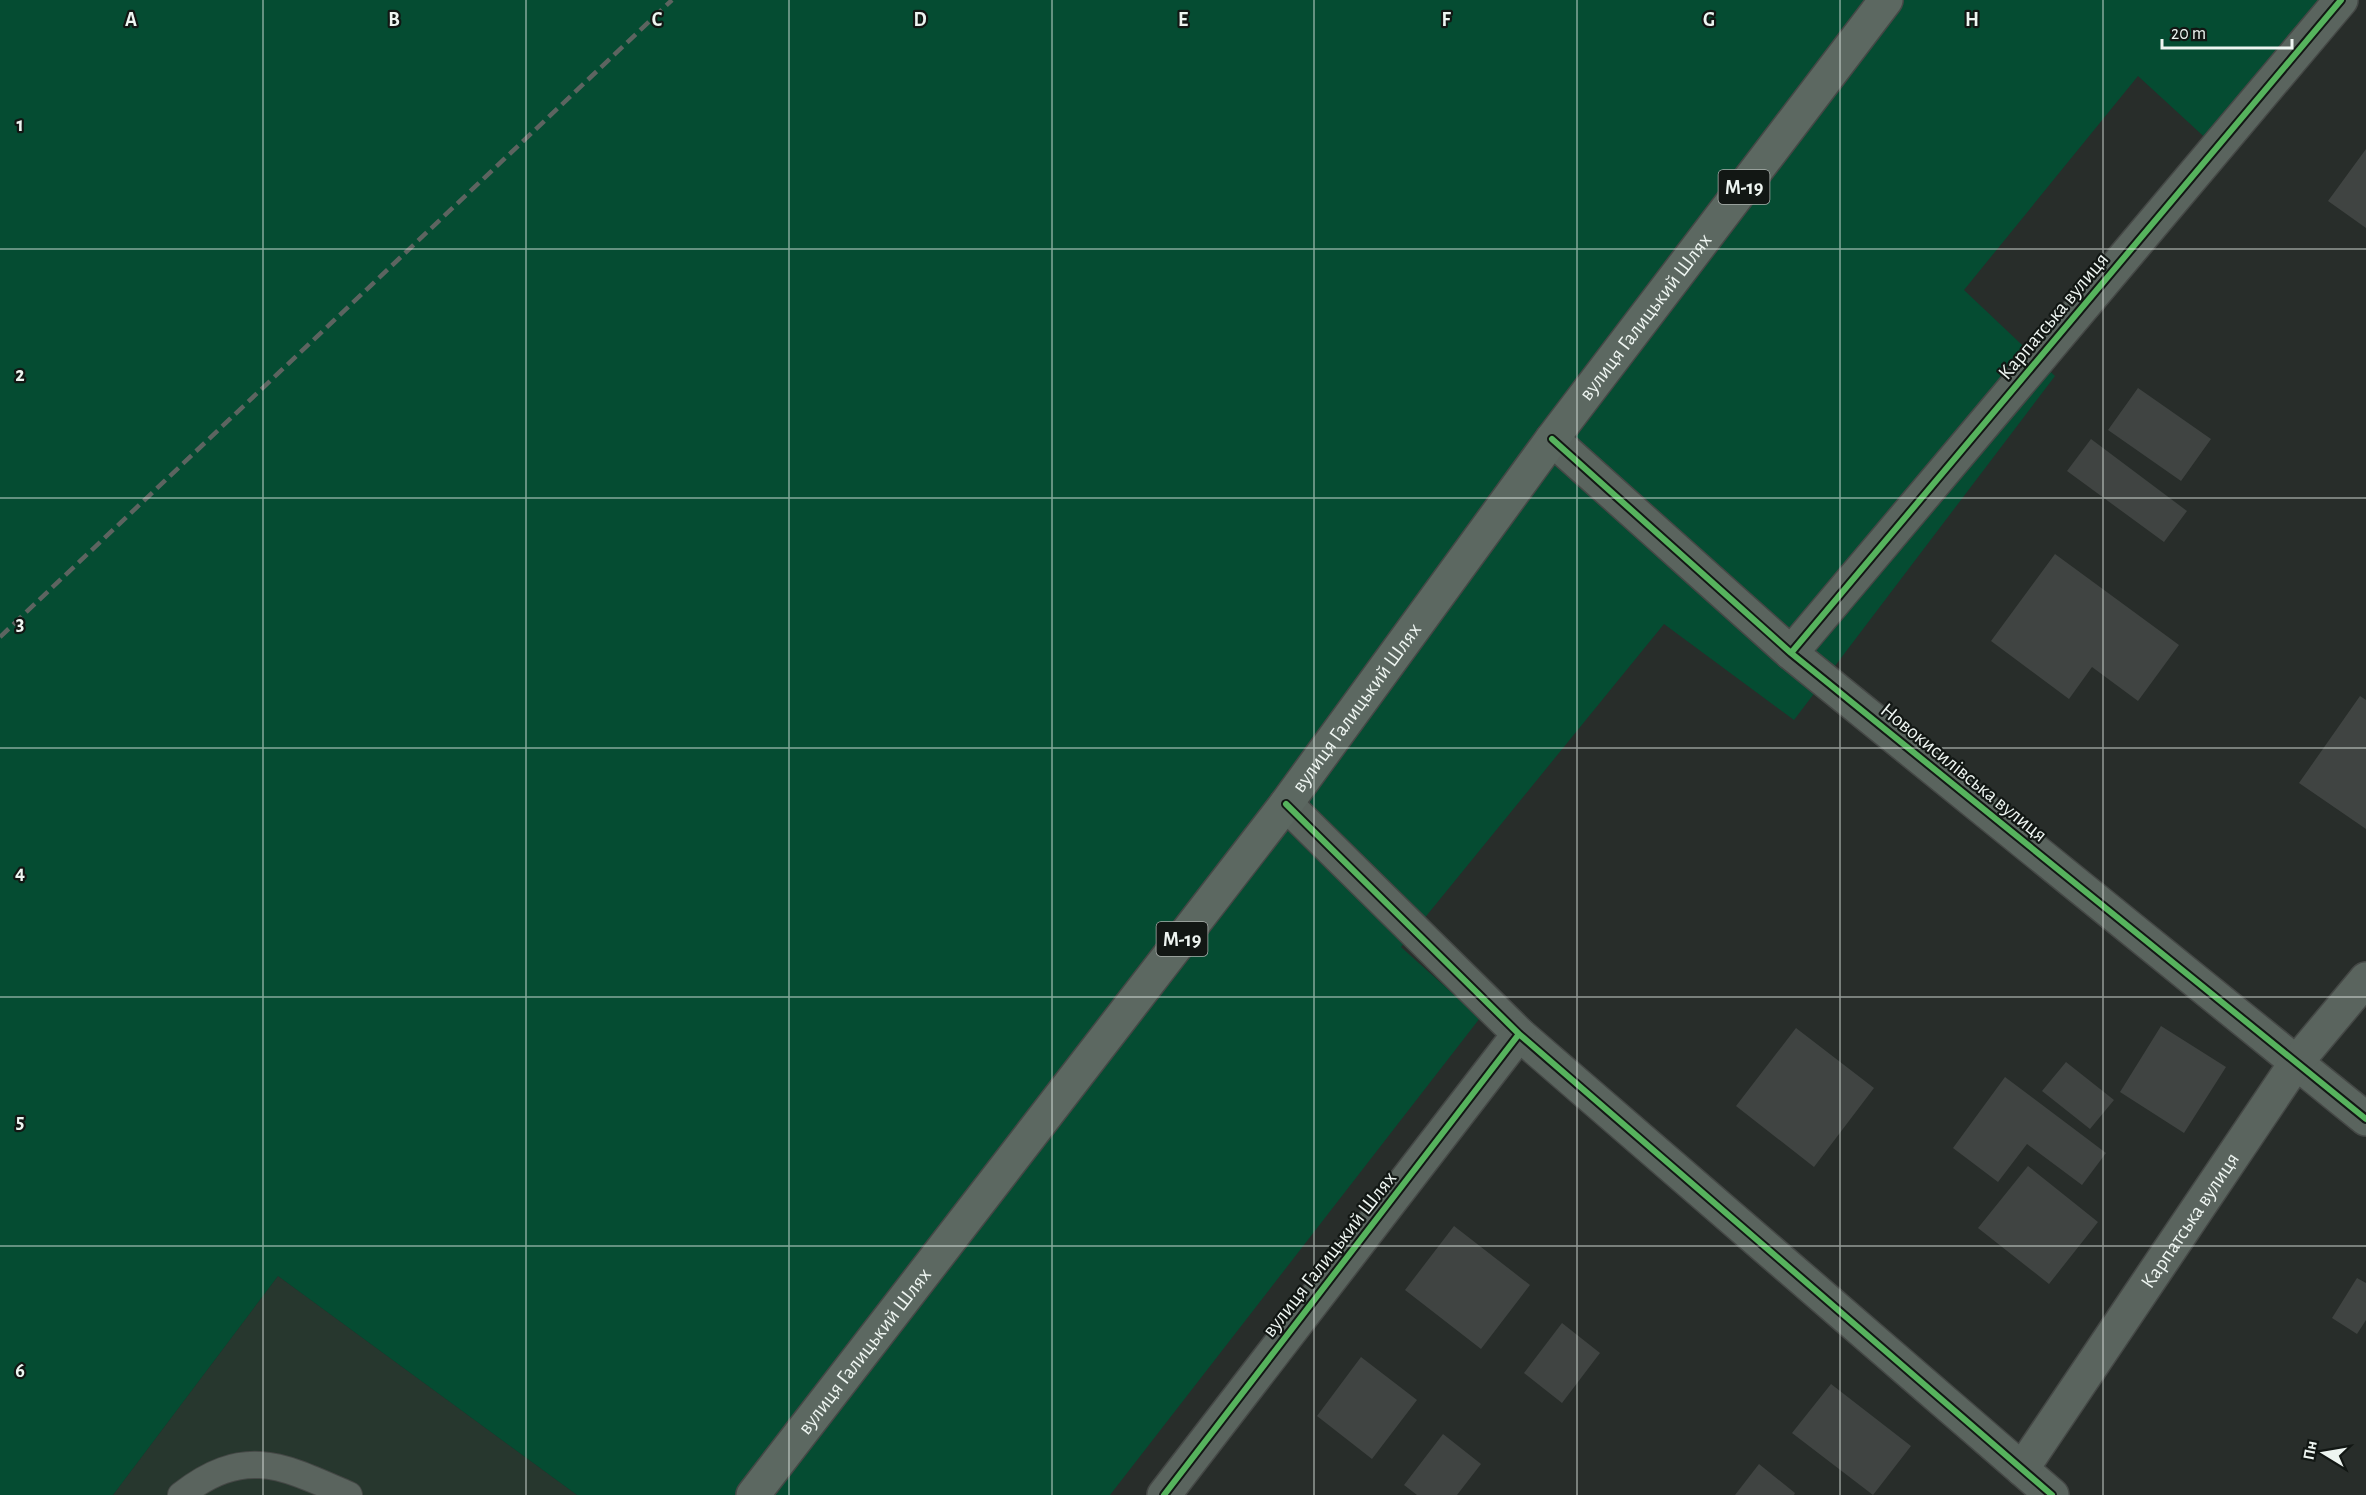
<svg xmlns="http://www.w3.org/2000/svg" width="2366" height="1495" viewBox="0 0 2366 1495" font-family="'Alegreya Sans',sans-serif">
  <rect width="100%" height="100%" fill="#282d2a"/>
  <!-- built -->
  <path fill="#27372e" d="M278,1276L577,1495H113Z"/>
  <!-- green -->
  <path fill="#054c32" d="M0,0H2356L2224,155L2138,76L1964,290L2055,376L1794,720L1664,624L1401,947L1480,1018L1110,1495H577L278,1276L113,1495H0Z"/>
  <!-- building -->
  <path fill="#404442" d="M2366,149V228L2328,201Z
    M2138,388L2211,439L2181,481L2108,430Z
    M2091,439L2187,511L2164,542L2067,471Z
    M2055,554L2179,645L2138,701L2092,667L2069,699L1991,641Z
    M2360,696L2366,700V829L2299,783Z
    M2161,1026L2226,1067L2184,1133L2120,1092Z
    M1796,1028L1874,1088L1814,1167L1736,1106Z
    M2066,1062L2114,1100L2090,1129L2042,1091Z
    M2005,1077L2106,1153L2082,1185L2027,1144L1998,1182L1953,1148Z
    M2028,1166L2098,1222L2049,1284L1978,1228Z
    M1454,1226L1530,1285L1481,1349L1405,1290Z
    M2357,1278L2366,1283V1320L2357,1334L2332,1318Z
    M1562,1323L1600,1353L1562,1403L1524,1373Z
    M1361,1357L1417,1400L1372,1459L1317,1416Z
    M1831,1384L1911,1446L1873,1495L1792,1433Z
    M1443,1434L1481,1464L1457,1495H1417L1404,1485Z
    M1759,1464L1795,1493L1794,1495H1735Z"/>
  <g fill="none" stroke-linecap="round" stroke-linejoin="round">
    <defs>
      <path id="service" d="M181,1495C245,1445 283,1466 349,1495"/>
      <g id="minor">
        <path d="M1552,439L1791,653L2366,1119"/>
        <path d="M1791,653L2341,0"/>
        <path d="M1286,804L1519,1034L2052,1495"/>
        <path id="s1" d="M2022,1469L2295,1064L2366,979"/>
        <path d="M1164,1495L1519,1034"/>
      </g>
      <g id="trunk">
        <path id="s2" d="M753,1495L1286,804L1552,439L1886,0"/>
      </g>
    </defs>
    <!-- service casing -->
    <use href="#service" stroke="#454846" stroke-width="28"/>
    <!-- minor casing -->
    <use href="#minor" stroke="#454846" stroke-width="36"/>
    <!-- trunk casing -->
    <use href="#trunk" stroke="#454846" stroke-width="36"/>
    <!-- service -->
    <use href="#service" stroke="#5a645e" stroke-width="26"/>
    <!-- minor -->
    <use href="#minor" stroke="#5a645e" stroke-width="33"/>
    <!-- trunk -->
    <use href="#trunk" stroke="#5c6861" stroke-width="33"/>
    <!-- rail -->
    <path stroke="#5d6460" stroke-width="4.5" stroke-dasharray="12 6" stroke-linecap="butt" d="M0,637L672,0"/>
    <defs>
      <path id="cycleway" d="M1552,439L1791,653L2366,1119
        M1791,653L2341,0
        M1286,804L1519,1034L2052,1495
        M1164,1495L1519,1034"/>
    </defs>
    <!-- cycleway casing -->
    <use href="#cycleway" stroke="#121714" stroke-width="10"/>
    <!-- cycleway -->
    <use href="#cycleway" stroke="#56b35d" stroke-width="6"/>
  </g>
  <!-- grid -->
  <path fill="none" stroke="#eef5f1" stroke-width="1.5" stroke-opacity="0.55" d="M263,0V1495M526,0V1495M789,0V1495M1052,0V1495M1314,0V1495M1577,0V1495M1840,0V1495M2103,0V1495M0,249H2366M0,498H2366M0,748H2366M0,997H2366M0,1246H2366"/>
  <g text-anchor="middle" stroke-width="4.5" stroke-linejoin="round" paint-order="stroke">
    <!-- shield labels -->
    <g fill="#121714" stroke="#acb2af" stroke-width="1.5">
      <rect x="1718.5" y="170" width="51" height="34" rx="4.5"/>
      <rect x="1156.5" y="922" width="51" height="34" rx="4.5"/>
    </g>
    <g font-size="20" font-weight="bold" fill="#eef5f1">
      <text x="1744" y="194">М-19</text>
      <text x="1182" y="946">М-19</text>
    </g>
    <!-- street labels -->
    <g font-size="21" fill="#eef5f1" stroke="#121714">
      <text transform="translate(2053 316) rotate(-50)" y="7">Карпатська вулиця</text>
      <text dy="7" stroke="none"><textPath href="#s2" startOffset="1478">вулиця Галицький Шлях</textPath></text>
      <text dy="7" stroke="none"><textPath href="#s2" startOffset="992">вулиця Галицький Шлях</textPath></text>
      <text transform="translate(1964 772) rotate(39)" y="7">Новокисилівська вулиця</text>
      <text dy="7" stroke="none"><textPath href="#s1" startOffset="300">Карпатська вулиця</textPath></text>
      <text transform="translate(1329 1254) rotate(-52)" y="7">вулиця Галицький Шлях</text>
      <text dy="7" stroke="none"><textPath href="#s2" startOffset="182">вулиця Галицький Шлях</textPath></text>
    </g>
  </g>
  <g font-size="20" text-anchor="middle" font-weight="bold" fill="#eef5f1" stroke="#121714" stroke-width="4.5" stroke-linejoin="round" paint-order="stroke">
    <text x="131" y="26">A</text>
    <text x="394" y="26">B</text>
    <text x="657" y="26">C</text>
    <text x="920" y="26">D</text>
    <text x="1183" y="26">E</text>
    <text x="1446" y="26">F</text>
    <text x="1709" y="26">G</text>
    <text x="1972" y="26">H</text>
    <text x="20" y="131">1</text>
    <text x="20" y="381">2</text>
    <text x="20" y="630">3</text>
    <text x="20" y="879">4</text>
    <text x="20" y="1128">5</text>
    <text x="20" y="1377">6</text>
  </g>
  <!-- north arrow -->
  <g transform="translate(2324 1453) rotate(281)" stroke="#121714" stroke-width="4.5" paint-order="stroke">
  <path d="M0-4.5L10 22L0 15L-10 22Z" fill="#eef5f1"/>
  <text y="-9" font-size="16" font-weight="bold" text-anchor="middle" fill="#eef5f1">Пн</text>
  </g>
  <!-- scale -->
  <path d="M2162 39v9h130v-9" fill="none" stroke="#eef5f1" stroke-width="3"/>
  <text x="2171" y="39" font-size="18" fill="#eef5f1" stroke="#121714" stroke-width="4.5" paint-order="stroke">20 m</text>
</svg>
